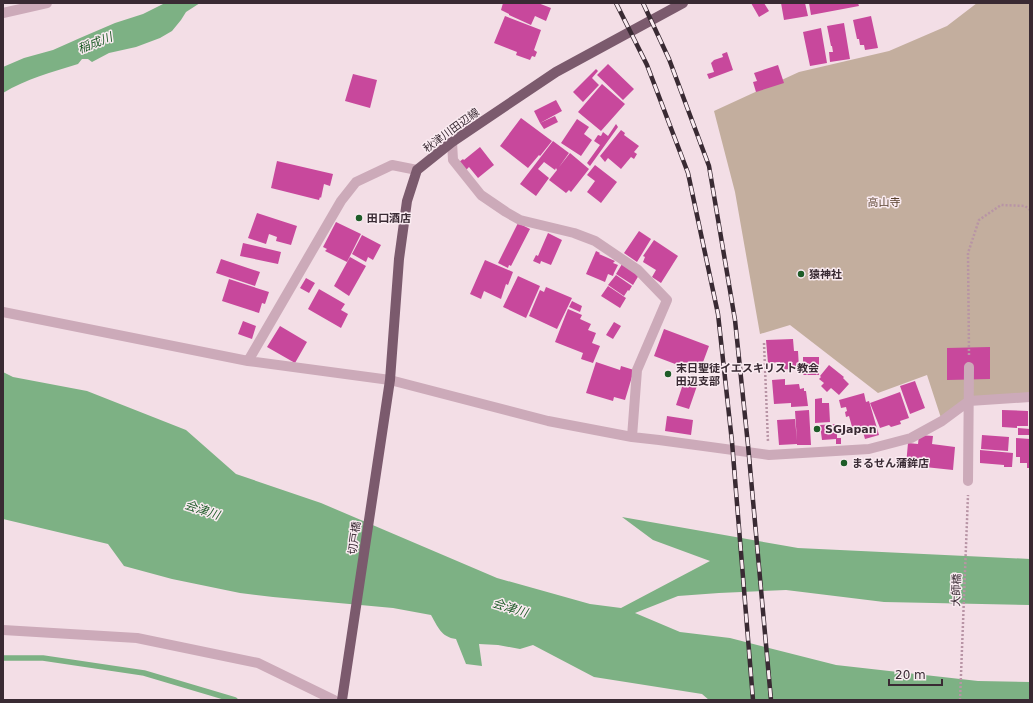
<svg xmlns="http://www.w3.org/2000/svg" width="1033" height="703" viewBox="0 0 1033 703" font-family="'DejaVu Sans','Noto Sans JP',sans-serif">
  <rect width="100%" height="100%" fill="#f3dee6"/>
  <!-- green -->
  <path fill="#c3ae9e" d="M977,3H1030V397L969,401L942,421L927,375L878,393L790,325L760,334L735,192L714,111L799,72L889,51L947,26Z"/>
  <!-- water -->
  <path fill="#7db184" d="M165,3H200L186,12L181,20L172,31L160,38L136,47L109,53L92,62L88,59H82L78,64C52,72 26,79 3,93V67L24,58L53,50L80,38L115,23L143,14Z
    M3,372L13,377L87,391L186,430L236,474L321,503L497,578L590,604L621,608L710,561L653,540L622,517L798,548L1030,559V605L884,602L786,590L719,593L678,596L635,613L680,632L730,638L836,665L978,681L1030,682V700H709L702,694L594,677L533,645L520,649L498,645L479,644L482,666L466,664L456,639C441,637 438,627 431,615L393,608L273,597L240,593L172,579L124,566L108,544L3,519Z"/>
  <g fill="none" stroke-linecap="round" stroke-linejoin="round">
    <!-- stream -->
    <path stroke="#7db184" stroke-width="5.5" d="M3,658H43L144,673L235,700"/>
  </g>
  <!-- building -->
  <path fill="#c8489c" d="M503,3H538L551,8L546,21L535,16L531,25L509,15V14L501,10Z
    M751,3H764L769,11L759,17Z
    M781,3H805L808,16L784,20Z
    M809,3H858L859,6L811,15Z
    M505,16L541,30L534,50L537,52L535,57L532,56L530,60L516,55L517,52L494,43Z
    M871,16L878,48L865,50L864,45H860L859,39H857L853,20Z
    M844,23L850,59L830,62L829,52H833L832,46H831L827,26Z
    M821,28L827,63L810,66L803,32Z
    M727,52L733,70L709,79L707,74L714,72L711,63L714,60L723,57L722,54Z
    M608,64L634,89L623,100L597,75Z
    M778,65L784,83L756,92L753,82L757,81L754,73Z
    M596,69L598,71L592,78L599,85L583,102L573,92Z
    M353,74L377,80L370,108L345,101Z
    M602,84L625,104L601,131L578,112Z
    M556,100L562,111L540,123L534,111Z
    M555,116L558,122L544,129L540,123Z
    M521,118L552,141L540,156L539,155L528,168L500,146Z
    M577,119L589,127L584,134L592,140L581,156L561,143Z
    M616,124L618,127L590,166L587,163L600,145L594,141L598,135L601,136L603,132L608,136Z
    M621,130L625,133L624,135L639,146L634,152L637,154L634,159L631,157L621,169L608,158L605,162L600,156Z
    M553,141L569,153L559,167L570,153L589,169L571,192L569,190L566,193L549,180L557,170L556,168L555,170L544,162L538,169L549,178L536,196L520,184Z
    M480,147L494,165L478,178L469,167L466,170L459,162L463,159L464,160Z
    M277,161L333,174L330,186L324,184L321,198L320,197L319,200L271,188Z
    M595,165L617,182L601,203L587,192L595,181L587,175Z
    M257,213L297,226L291,245L276,241L277,237L269,234L266,244L248,238Z
    M336,222L361,234L347,262L325,251L327,249L323,247Z
    M518,223L530,229L511,266L509,265L508,268L498,263Z
    M639,231L651,239L637,262L624,253Z
    M548,233L562,240L551,265L541,261L540,264L533,261L536,255L538,256Z
    M362,235L381,245L373,260L368,257L366,262L352,254Z
    M654,240L678,256L661,283L652,277L656,270L643,262L645,257L643,256Z
    M243,243L281,252L278,264L240,256Z
    M596,251L600,253L599,254L615,261L613,263L618,265L614,273H613H614L613,276L608,274L605,282L586,274Z
    M350,257L366,266L349,296L334,286Z
    M221,259L260,272L255,286L216,273Z
    M485,260L513,272L508,285L506,284L501,299L484,291L481,299L470,294Z
    M622,264L639,275L633,285L616,274Z
    M616,275L632,286L629,291L628,290L624,296L608,285Z
    M518,276L540,286L526,318L503,307Z
    M306,278L315,283L309,293L300,288Z
    M229,279L269,292L265,304L262,303L259,313L222,301Z
    M608,286L626,298L620,308L601,296Z
    M546,287L572,298L557,329L529,316L540,290L544,292Z
    M319,289L345,304L341,310L348,314L341,328L308,309Z
    M572,301L582,306L580,312L569,307Z
    M568,309L582,315L580,319L591,324L588,330L596,333L592,343L600,346L593,363L581,359L583,353L555,342Z
    M243,321L256,326L252,339L238,334Z
    M614,322L621,326L613,339L606,335Z
    M280,326L307,342L295,363L267,347Z
    M664,329L709,346L699,373L654,356Z
    M793,339L794,351H798L799,368L780,370V362L768,363L766,340Z
    M990,347V379L947,380V348Z
    M803,357H819V375H803Z
    M596,362L620,370L621,366L634,370L625,400L614,397L613,401L586,393Z
    M829,365L844,377L843,378L849,384L839,395L831,388L827,392L821,386L824,383L819,379L821,377L820,376Z
    M685,378L698,383L689,409L676,405Z
    M785,379V385L799,384L800,389L804,388V391H806L808,406L791,407V403L774,404L772,380Z
    M915,381L925,408L910,414L900,386Z
    M900,392L909,418L900,421L901,424L891,427L889,425L880,428L870,403Z
    M864,393L866,402L869,401L879,435L865,439L863,432L854,434L849,416L846,417L845,412L847,411L846,407L841,408L839,400Z
    M822,398V403H829L830,422L815,423V399Z
    M809,410L811,445H797V444L779,445L777,420L795,419L797,441L795,411Z
    M1002,410L1028,411V426H1017V428L1002,427Z
    M667,416L693,420L691,435L665,431Z
    M837,424V438H841V444H836V439L822,440L820,425Z
    M1018,428L1030,429V435H1018Z
    M919,435L933,436L932,444L955,447L953,470L906,465L908,443L918,444Z
    M982,435L1009,437L1008,451L981,449Z
    M1016,438L1030,439V468H1027V463H1020V457H1016Z
    M980,450L1013,453L1012,467H1004V465L980,463Z"/>
  <g fill="none" stroke-linecap="round" stroke-linejoin="round">
    <!-- path -->
    <path stroke="#b894a5" stroke-width="2.5" stroke-dasharray="2 2" stroke-linecap="butt" d="M764,343L768,442
      M969,355L968,253L979,220L1001,205L1025,206L1030,210
      M960,700L968,495"/>
    <!-- minor -->
    <path stroke="#ccaab9" stroke-width="10" d="M3,13L47,3
      M452,142L453,160L481,195L506,212L520,220L574,233L595,241L638,270L667,300L637,370L632,437
      M3,312L248,361L390,380L548,421L632,437L659,440L769,455L869,449L911,438L942,421L969,401L1030,397
      M248,361L341,201L356,182L392,165L417,170
      M968,481L969,367
      M3,630L137,638L258,663L334,700"/>
    <!-- major -->
    <path stroke="#7b5a6d" stroke-width="10" d="M342,700L390,380L399,259L407,201L417,170L452,142L556,72L683,3"/>
    <defs>
      <path id="rail" d="M616,3L647,65L688,173L718,314L732,442L753,700
        M643,3L669,59L709,166L735,320L748,445L771,700"/>
    </defs>
    <!-- rail casing -->
    <use href="#rail" stroke="#392a33" stroke-width="4.5"/>
    <!-- rail -->
    <use href="#rail" stroke="#faebf1" stroke-width="3" stroke-dasharray="9" stroke-linecap="butt"/>
  </g>
  <!-- markers -->
  <g fill="#1e5c28" stroke="#faebf1" stroke-width="1.5">
    <circle cx="359" cy="218" r="4"/>
    <circle cx="801" cy="274" r="4"/>
    <circle cx="668" cy="374" r="4"/>
    <circle cx="817" cy="429" r="4"/>
    <circle cx="844" cy="463" r="4"/>
  </g>
  <g text-anchor="middle" stroke-width="3" stroke-linejoin="round" paint-order="stroke">
    <!-- street labels -->
    <g font-size="11" fill="#392a33" stroke="#faebf1">
      <text transform="translate(451 130) rotate(-36)" y="4">秋津川田辺線</text>
      <text transform="translate(354 538) rotate(-82)" y="4">切戸橋</text>
      <text transform="translate(956 590) rotate(-88)" y="4">大師橋</text>
    </g>
    <!-- park labels -->
    <g font-size="11" fill="#58412d" stroke="#faebf1">
      <text x="884" y="206">高山寺</text>
    </g>
    <!-- poi labels -->
    <g font-size="11" font-weight="bold" fill="#392a33" stroke="#faebf1" text-anchor="start">
      <text x="367" y="222">田口酒店</text>
      <text x="809" y="278">猿神社</text>
      <text x="676" y="372">末日聖徒イエスキリスト教会<tspan x="676" dy="13">田辺支部</tspan></text>
      <text x="825" y="433">SGJapan</text>
      <text x="852" y="467">まるせん蒲鉾店</text>
    </g>
    <!-- water labels -->
    <g font-size="12" font-style="italic" fill="#1e5c28" stroke="#faebf1">
      <text transform="translate(95 43) rotate(-21)" y="4">稲成川</text>
      <text transform="translate(202 510) rotate(18)" y="4">会津川</text>
      <text transform="translate(510 608) rotate(17)" y="4">会津川</text>
    </g>
  </g>
  <!-- border -->
  <rect width="1033" height="703" fill="none" stroke="#392a33" stroke-width="8"/>
  <!-- scale -->
  <path d="M889 679v6h53v-6" fill="none" stroke="#392a33" stroke-width="2"/>
  <text x="895" y="679" font-size="12" fill="#392a33" stroke="#faebf1" stroke-width="3" paint-order="stroke">20 m</text>
</svg>
